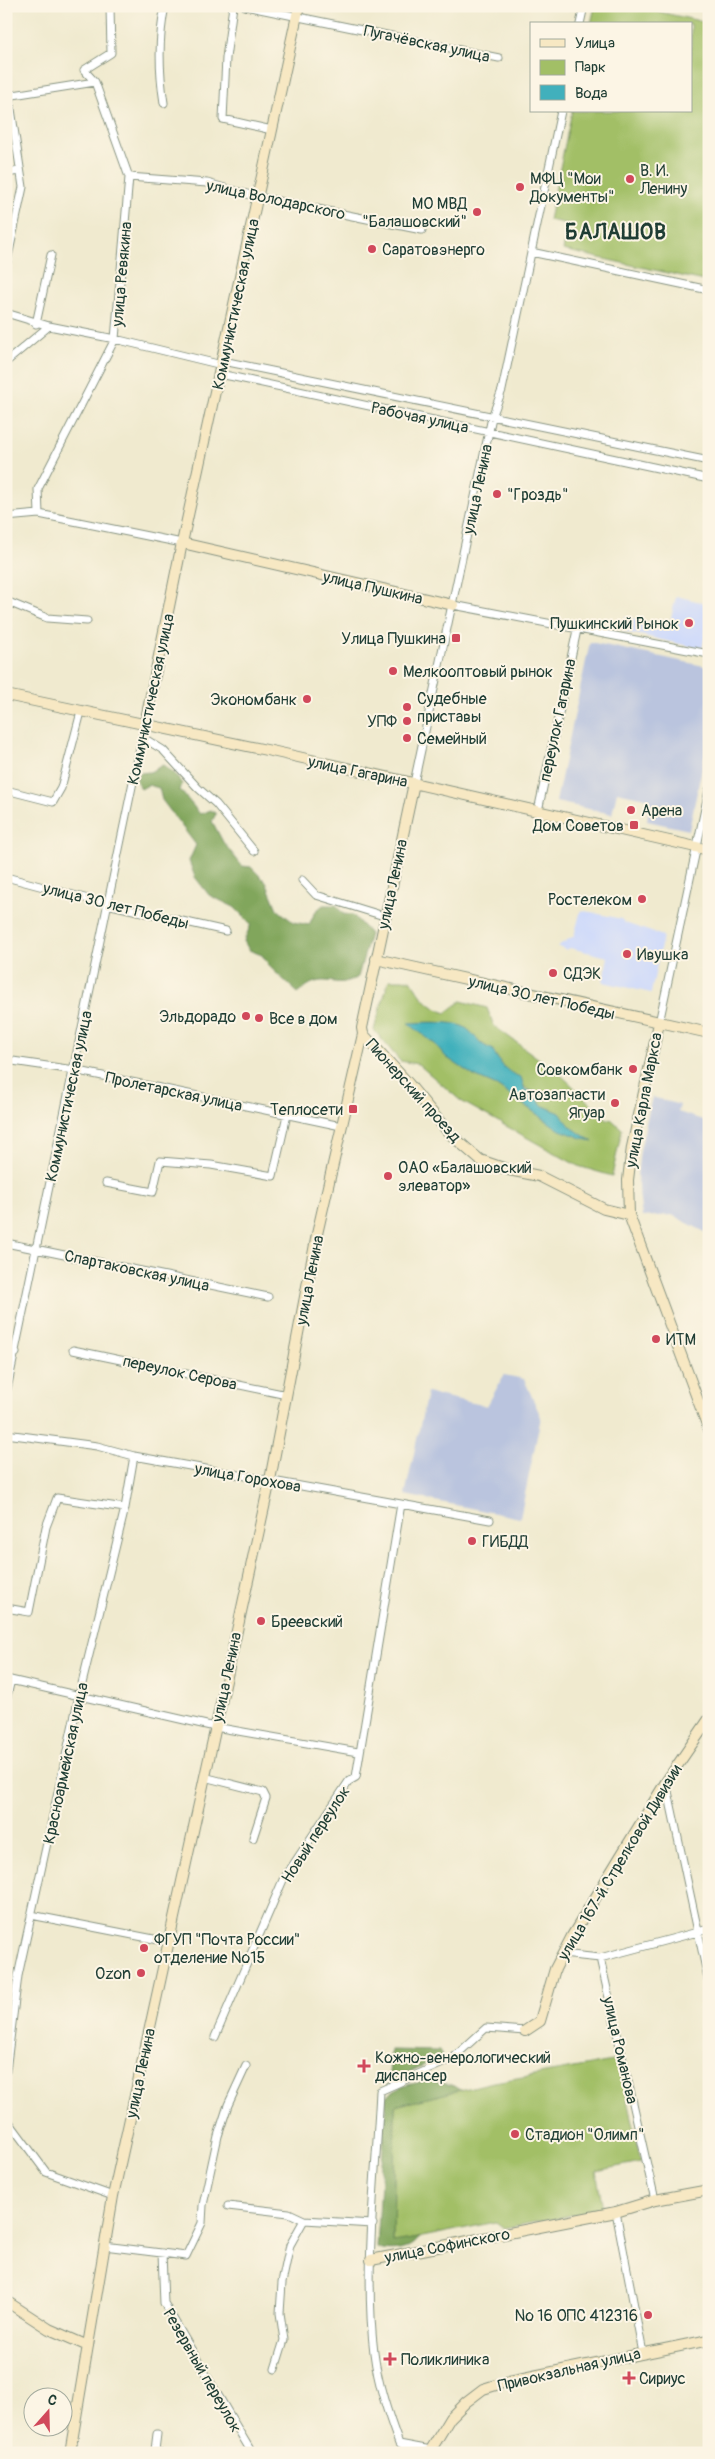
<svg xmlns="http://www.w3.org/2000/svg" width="715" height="2459" viewBox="0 0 715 2459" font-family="Pangolin,sans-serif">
  <rect width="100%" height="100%" fill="#fcf5e5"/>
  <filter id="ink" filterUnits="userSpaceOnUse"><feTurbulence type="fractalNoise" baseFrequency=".02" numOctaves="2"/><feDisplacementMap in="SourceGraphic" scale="10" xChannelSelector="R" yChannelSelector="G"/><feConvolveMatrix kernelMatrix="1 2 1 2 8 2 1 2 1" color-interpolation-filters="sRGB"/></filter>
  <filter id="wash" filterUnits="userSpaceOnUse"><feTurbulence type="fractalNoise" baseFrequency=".0096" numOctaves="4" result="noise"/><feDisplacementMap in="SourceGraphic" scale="20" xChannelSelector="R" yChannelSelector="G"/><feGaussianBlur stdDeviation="1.12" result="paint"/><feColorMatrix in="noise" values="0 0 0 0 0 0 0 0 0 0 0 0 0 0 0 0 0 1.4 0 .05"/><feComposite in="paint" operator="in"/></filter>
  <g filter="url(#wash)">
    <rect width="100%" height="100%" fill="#f0eacf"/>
    <!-- built -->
    <path fill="#cfdafa" d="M676,596L709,604V619L702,649L622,631L625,617L669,627Z
      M581,910L621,919L625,923L663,936L651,993L603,982L608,957L570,948L565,950L558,946L574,936Z"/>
    <!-- industrial -->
    <path fill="#bac4de" d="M590,642L709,667V735L689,830L647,821L650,799L617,792L612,814L556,802Z
      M652,1097L680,1105L678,1112L706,1121L709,1117V1241L705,1232L672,1215L642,1217L637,1176L640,1150Z
      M504,1375L524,1379L541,1417L520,1518L405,1495L427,1393L487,1406Z"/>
    <!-- green -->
    <path fill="#a2bf66" stroke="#607e4d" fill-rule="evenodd" d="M595,6H632L709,23V282L563,250L569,224L549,220L572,111H691V24H591Z
      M389,980H411C420,995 428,1007 446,1013L461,1001L487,1008L494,1026L561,1075L607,1119H611L622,1129L612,1176L578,1166L461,1101L418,1064L400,1061L374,1030ZM409,1023C421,1022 454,1021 464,1027C475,1034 479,1045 492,1049C499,1063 520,1089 535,1092L541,1105L560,1113L571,1128L593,1142L545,1120L497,1086L474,1076L446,1057L435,1044Z
      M618,2060L641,2162L596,2171L603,2209L504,2228L496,2222L393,2243L395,2106L489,2083Z"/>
    <!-- forest -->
    <path fill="#81a65b" stroke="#507248" d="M163,765L175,774L182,784L180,790L200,814L211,810L216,814L212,821L223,842L242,866L251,867L266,882L277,909L293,922L309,925L315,912L323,905H336L343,914L353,915L370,934L358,977C333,992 325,968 298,993L271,968L262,955L249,950L244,941L251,924L234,907L209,895L195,877L189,861L196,845L162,800L159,788L148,785L141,789L136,781L139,773L150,772Z
      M391,2050L439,2051L442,2056L396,2079L392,2078L389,2074Z
      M430,2081L452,2085L460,2090L395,2106L393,2242L419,2238C412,2250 392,2253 379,2249L377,2248L386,2097C398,2085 414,2083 430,2081Z"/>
    <!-- water -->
    <path fill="#41b0bc" stroke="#307678" d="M408,1023C422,1023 452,1020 464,1027C475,1033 479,1046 492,1049C499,1062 506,1073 521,1077L525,1090L535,1092L541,1105L560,1113L571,1127L593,1142L560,1130L497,1086L474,1076L446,1057L435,1044Z"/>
  </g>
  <g filter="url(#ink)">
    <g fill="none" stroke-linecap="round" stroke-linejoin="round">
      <defs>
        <path id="street" d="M233,6L226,58L223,119L272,130
          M245,6L499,58
          M580,24L584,6
          M7,96L95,82
          M164,103C159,71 158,39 165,6
          M6,173L20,171
          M129,177L207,183L258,197L422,230
          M531,252L709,290
          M6,266L23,187L9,96
          M6,313L49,326
          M36,324L51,255
          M223,361L709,461
          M6,362L49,326L115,339L222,365
          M220,374L709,479
          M39,514L182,543
          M6,517L39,514L38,489L115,339L129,177L95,82L84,70L111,53L110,6
          M6,601L47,618L87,621
          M453,605L709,654
          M142,737L163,750L198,788L216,804L254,851
          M414,783L492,417L502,390L561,111
          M6,790L53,802L61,788L81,712
          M538,811L577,630
          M6,877L107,904L226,931
          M302,880L316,895L384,916
          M659,1023L709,790
          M6,1060L74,1070L341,1126
          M106,1183L153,1192L160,1161L211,1165L273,1176L287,1115
          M6,1243L268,1297
          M6,1350L16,1353
          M73,1350L287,1395
          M6,1394L145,724
          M6,1434L97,1446L134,1456L490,1520
          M6,1608L29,1612L46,1527L57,1498L125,1508
          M6,1679L215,1727L358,1752
          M6,1700L11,1680
          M204,1777L263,1792L266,1798L253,1838
          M666,1782L709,1983
          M31,1915L169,1942
          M562,1954L600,1958L709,1929
          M600,1958L655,2200
          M215,2037L283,1880L349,1781L356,1777L401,1504
          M6,2071L18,1976L79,1696L125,1508L134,1456
          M6,2118L46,2172L113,2196
          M228,2206L289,2213L304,2220L290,2245L282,2283L280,2313L284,2340L275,2369
          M616,2212L643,2353
          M304,2220L373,2224
          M104,2246L186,2256L202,2223L203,2205L218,2136L228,2105L246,2066
          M162,2253L164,2303L252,2453
          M157,2434L155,2450L161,2453
          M431,2450L399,2444C388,2414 378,2385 374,2353C364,2271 376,2174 380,2091L452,2059L486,2028L525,2031"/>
        <path id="secondary" d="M182,543L453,605
          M6,695L276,752L709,850
          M145,724L182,543L299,6
          M376,959L709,1033
          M659,1023L632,1147L628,1180L629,1215L709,1430
          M363,1034L408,1083L449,1133L480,1160L509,1170L539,1176L604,1209L629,1215
          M525,2031L540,2021L555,1969L572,1936L666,1782L709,1719
          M371,2260L616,2212L655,2200L709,2190
          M6,2301L49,2329L88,2346
          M70,2453L113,2196L270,1480L317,1234L363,1034L362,1028L414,783
          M429,2453L450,2418L466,2402L483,2389L509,2381L709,2340"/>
      </defs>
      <!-- street casing -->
      <use href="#street" stroke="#889482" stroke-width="9"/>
      <!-- secondary casing -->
      <use href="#secondary" stroke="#889482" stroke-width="12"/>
      <!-- street -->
      <use href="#street" stroke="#fff" stroke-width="7"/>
      <!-- secondary -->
      <use href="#secondary" stroke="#f7e8c3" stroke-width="10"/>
    </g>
  </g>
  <!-- markers -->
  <g fill="#d1495b" stroke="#fcf5e5" stroke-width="2">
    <circle cx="630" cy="179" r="5"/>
    <circle cx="520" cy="187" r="5"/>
    <circle cx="477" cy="212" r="5"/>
    <circle cx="372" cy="249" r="5"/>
    <circle cx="497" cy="494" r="5"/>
    <circle cx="689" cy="623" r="5"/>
    <rect x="451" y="633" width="10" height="10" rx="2.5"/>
    <circle cx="393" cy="671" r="5"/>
    <circle cx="307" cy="699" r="5"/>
    <circle cx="407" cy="707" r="5"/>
    <circle cx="407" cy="721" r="5"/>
    <circle cx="407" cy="738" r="5"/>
    <circle cx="631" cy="810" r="5"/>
    <rect x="629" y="820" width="10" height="10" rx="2.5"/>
    <circle cx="642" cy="899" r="5"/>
    <circle cx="627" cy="954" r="5"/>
    <circle cx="553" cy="973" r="5"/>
    <circle cx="246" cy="1016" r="5"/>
    <circle cx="259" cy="1018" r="5"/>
    <circle cx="633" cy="1069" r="5"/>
    <circle cx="615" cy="1103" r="5"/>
    <rect x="348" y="1104" width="10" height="10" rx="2.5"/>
    <circle cx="388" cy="1176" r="5"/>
    <circle cx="656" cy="1339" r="5"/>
    <circle cx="472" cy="1541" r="5"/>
    <circle cx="261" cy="1621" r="5"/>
    <circle cx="144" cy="1948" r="5"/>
    <circle cx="141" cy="1973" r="5"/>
    <path d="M361.5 2058.5h5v5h5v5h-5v5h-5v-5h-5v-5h5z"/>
    <circle cx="515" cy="2134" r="5"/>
    <circle cx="648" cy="2315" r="5"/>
    <path d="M387.5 2351.5h5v5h5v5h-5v5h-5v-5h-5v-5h5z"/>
    <path d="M626.5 2370.5h5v5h5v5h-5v5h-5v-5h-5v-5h5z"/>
  </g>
  <g text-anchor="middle" stroke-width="4" stroke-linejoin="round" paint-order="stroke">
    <!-- street labels -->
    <g font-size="16" fill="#1f3d34" stroke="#fcf5e5">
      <text transform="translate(427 43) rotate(12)" y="6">Пугачёвская улица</text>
      <text transform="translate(276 199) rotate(12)" y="6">улица Володарского</text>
      <text transform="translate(121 274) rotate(-85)" y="6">улица Ревякина</text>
      <text transform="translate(235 304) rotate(-78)" y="6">Коммунистическая улица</text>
      <text transform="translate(420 417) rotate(12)" y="6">Рабочая улица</text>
      <text transform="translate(477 489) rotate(-78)" y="6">улица Ленина</text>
      <text transform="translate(373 587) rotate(13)" y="6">улица Пушкина</text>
      <text transform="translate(150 699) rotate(-78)" y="6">Коммунистическая улица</text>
      <text transform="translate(557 720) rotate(-78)" y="6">переулок Гагарина</text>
      <text transform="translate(358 771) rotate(12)" y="6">улица Гагарина</text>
      <text transform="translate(392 884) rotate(-78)" y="6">улица Ленина</text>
      <text transform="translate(116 905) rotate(14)" y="6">улица 30 лет Победы</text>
      <text transform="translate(542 997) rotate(13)" y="6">улица 30 лет Победы</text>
      <text transform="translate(414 1090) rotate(48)" y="6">Пионерский проезд</text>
      <text transform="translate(174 1091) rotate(12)" y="6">Пролетарская улица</text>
      <text transform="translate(68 1096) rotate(-78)" y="6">Коммунистическая улица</text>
      <text transform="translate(643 1100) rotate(-79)" y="6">улица Карла Маркса</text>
      <text transform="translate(137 1270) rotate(12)" y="6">Спартаковская улица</text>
      <text transform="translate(309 1280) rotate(-79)" y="6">улица Ленина</text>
      <text transform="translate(180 1372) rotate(12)" y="6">переулок Серова</text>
      <text transform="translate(248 1477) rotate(10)" y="6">улица Горохова</text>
      <text transform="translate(226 1677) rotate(-78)" y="6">улица Ленина</text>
      <text transform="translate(65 1763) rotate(-78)" y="6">Красноармейская улица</text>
      <text transform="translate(315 1834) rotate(-57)" y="6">Новый переулок</text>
      <text transform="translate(619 1862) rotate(-59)" y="6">улица 167-й Стрелковой Дивизии</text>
      <text transform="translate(621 2050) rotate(77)" y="6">улица Романова</text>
      <text transform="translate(140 2073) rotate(-78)" y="6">улица Ленина</text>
      <text transform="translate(447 2245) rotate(-11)" y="6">улица Софинского</text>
      <text transform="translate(569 2369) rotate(-13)" y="6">Привокзальная улица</text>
      <text transform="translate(203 2370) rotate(60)" y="6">Резервный переулок</text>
    </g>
    <!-- poi labels -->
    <g font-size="16" fill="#1f3d34" stroke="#fcf5e5" text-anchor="start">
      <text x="640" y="176">В. И.<tspan x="640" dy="18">Ленину</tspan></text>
      <text x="530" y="184">МФЦ "Мои<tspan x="530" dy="18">Документы"</tspan></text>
      <text x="467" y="209" text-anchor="end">МО МВД<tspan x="467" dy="18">"Балашовский"</tspan></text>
      <text x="382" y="255">Саратовэнерго</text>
      <text x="507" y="500">"Гроздь"</text>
      <text x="679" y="629" text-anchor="end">Пушкинский Рынок</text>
      <text x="446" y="644" text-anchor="end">Улица Пушкина</text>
      <text x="403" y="677">Мелкооптовый рынок</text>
      <text x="417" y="704">Судебные<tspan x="417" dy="18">приставы</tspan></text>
      <text x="297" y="705" text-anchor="end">Экономбанк</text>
      <text x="397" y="727" text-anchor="end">УПФ</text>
      <text x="417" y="744">Семейный</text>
      <text x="641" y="816">Арена</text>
      <text x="624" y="831" text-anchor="end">Дом Советов</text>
      <text x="632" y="905" text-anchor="end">Ростелеком</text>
      <text x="637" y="960">Ивушка</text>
      <text x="563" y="979">СДЭК</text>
      <text x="236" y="1022" text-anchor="end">Эльдорадо</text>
      <text x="269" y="1024">Все в дом</text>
      <text x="623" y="1075" text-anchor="end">Совкомбанк</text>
      <text x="605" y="1100" text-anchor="end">Автозапчасти<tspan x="605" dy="18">Ягуар</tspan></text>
      <text x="343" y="1115" text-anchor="end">Теплосети</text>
      <text x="398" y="1173">ОАО «Балашовский<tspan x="398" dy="18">элеватор»</tspan></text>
      <text x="666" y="1345">ИТМ</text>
      <text x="482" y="1547">ГИБДД</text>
      <text x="271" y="1627">Бреевский</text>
      <text x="154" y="1945">ФГУП "Почта России"<tspan x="154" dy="18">отделение №15</tspan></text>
      <text x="131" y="1979" text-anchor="end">Ozon</text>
      <text x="375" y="2063">Кожно-венерологический<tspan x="375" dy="18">диспансер</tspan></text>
      <text x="525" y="2140">Стадион "Олимп"</text>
      <text x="638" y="2321" text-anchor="end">№ 16 ОПС 412316</text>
      <text x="401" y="2365">Поликлиника</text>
      <text x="639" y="2384">Сириус</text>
    </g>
    <!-- district labels -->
    <g font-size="21" font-weight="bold" letter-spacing="1" fill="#1f3d34" stroke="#fcf5e5">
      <text x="616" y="239">БАЛАШОВ</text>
    </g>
  </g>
  <!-- margin -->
  <rect width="715" height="2459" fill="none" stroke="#fcf5e5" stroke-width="25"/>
  <!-- legend -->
  <rect x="530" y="22" width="162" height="90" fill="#fcf5e5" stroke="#a4ab9e"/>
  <rect x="540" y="39" width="25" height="8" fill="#f7e8c3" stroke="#a4ab9e"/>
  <text x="575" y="48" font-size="15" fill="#1f3d34">Улица</text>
  <rect x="540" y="60" width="25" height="15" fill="#a2bf66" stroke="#a4ab9e"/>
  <text x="575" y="72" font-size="15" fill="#1f3d34">Парк</text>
  <rect x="540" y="85" width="25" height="15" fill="#41b0bc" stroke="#a4ab9e"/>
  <text x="575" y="98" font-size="15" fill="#1f3d34">Вода</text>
  <!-- north arrow -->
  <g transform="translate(48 2412) rotate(20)"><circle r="24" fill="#fcf5e5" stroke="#a4ab9e"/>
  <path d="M0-4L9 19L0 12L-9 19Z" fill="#d1495b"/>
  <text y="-8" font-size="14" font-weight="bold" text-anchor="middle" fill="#1f3d34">С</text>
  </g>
</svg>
